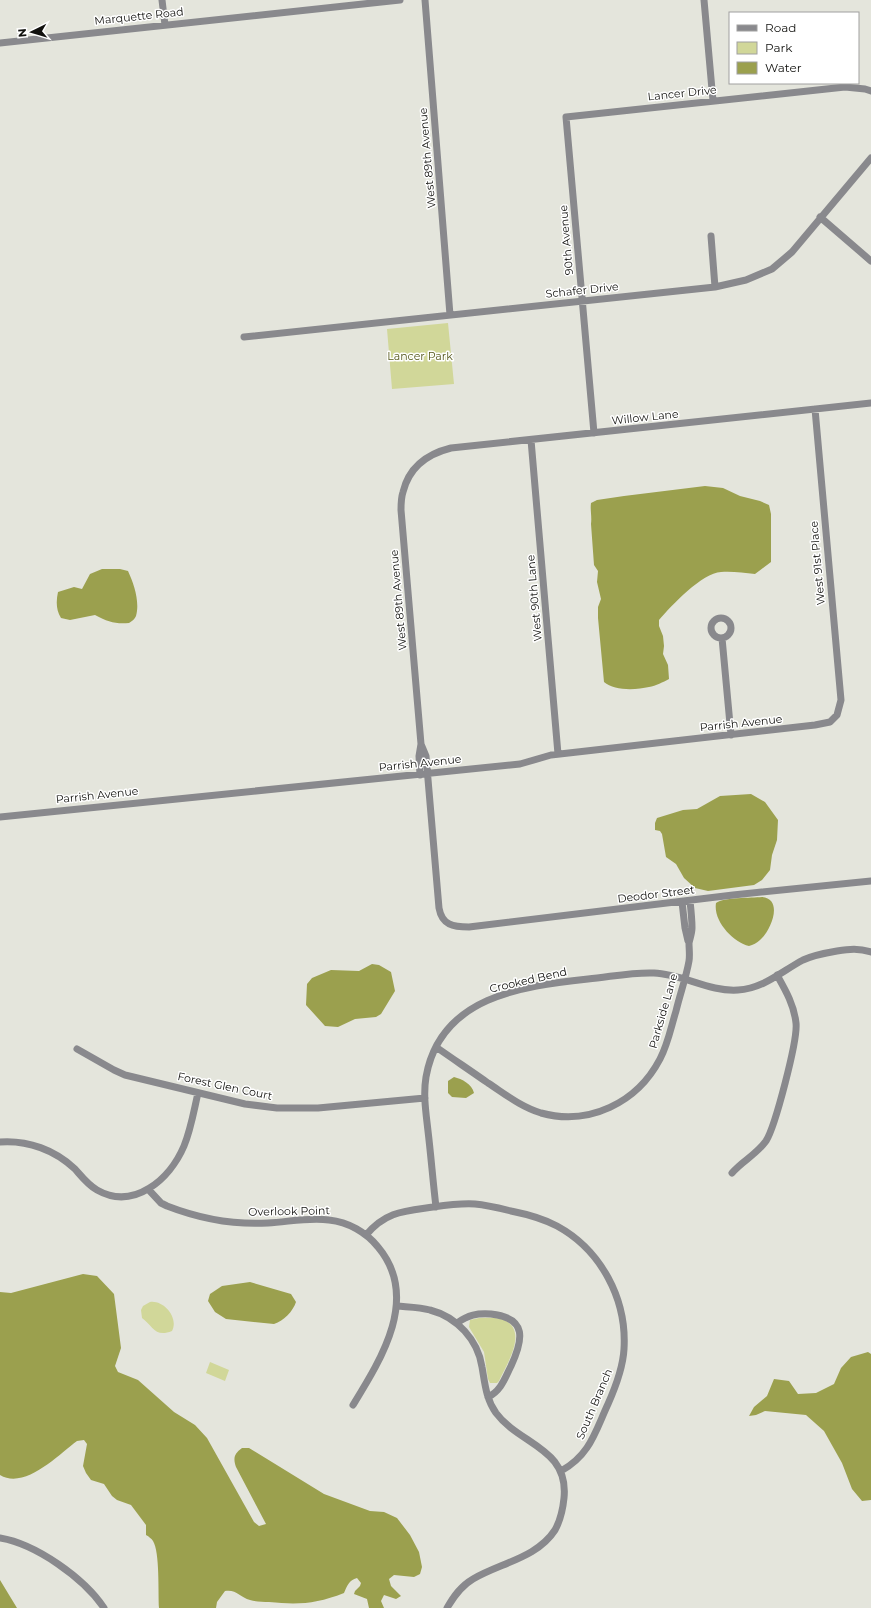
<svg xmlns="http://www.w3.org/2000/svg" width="871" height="1608" viewBox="0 0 871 1608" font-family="Montserrat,sans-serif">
  <rect width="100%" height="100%" fill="#e4e5dc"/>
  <!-- green -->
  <path fill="#d1d799" d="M448,323L454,384L392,389L387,329Z
    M150,1302C164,1300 179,1318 172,1331C155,1338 153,1326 142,1318L141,1310L143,1306Z
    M479,1318C487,1318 497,1317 504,1320C529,1331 506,1365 499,1381L497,1383H490L488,1379L484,1352L469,1327L470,1320Z
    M210,1362L229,1370L225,1381L206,1373Z"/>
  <!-- water -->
  <path fill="#9ba04e" d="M705,486L723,488L740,496L760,501L769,505L771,514V562L755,574C744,573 732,571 721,572C702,573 672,605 659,620V626L663,636L664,646L663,654L668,665L669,679C663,682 656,686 649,687C636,690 614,691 604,682L598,618V607L601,599L597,582L598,571L594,565L591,524C592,516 590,510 591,503L597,500L624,496Z
    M102,569H120L128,571C134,584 140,602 136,616C135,619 132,621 129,623C115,624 108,622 95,615L70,620L61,618C56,610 56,601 58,592L74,587L82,589L90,574Z
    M751,794L765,802L778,820L777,840L772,855L770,870L762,880L754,885L708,891L695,888L684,878L676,864L666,857L662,834L660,831L655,830V823L657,818L683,810L697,809L720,796Z
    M762,897C784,899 771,931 760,940C757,943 753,945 749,946C733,942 713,921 716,903C724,897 751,898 762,897Z
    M372,964L379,965L391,972L395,991L381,1014L376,1017L355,1019L338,1027L325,1026L306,1005L307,984L312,978L331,970L359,971Z
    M454,1077C462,1079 472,1084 474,1093L466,1098L452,1097L448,1093V1081Z
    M83,1274L97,1276L114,1294L121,1348L115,1366L118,1372L138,1380L174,1412L195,1425L207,1438L254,1522L259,1526L266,1524L236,1467C233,1458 234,1454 242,1448H249L324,1494L370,1511L384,1512L397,1518L410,1535L419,1552L422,1567L420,1574L414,1577L394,1575L389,1579L391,1586L401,1596L396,1599L384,1595L381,1601L384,1608H369L367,1599L354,1594L355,1591L360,1586L361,1583L357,1578C349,1580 347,1586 344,1593C316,1604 298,1605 269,1602C263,1602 256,1602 250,1600C240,1597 236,1589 225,1591L217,1602L216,1608H159C158,1593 160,1552 153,1541C152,1539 148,1536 146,1535V1525L131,1505L117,1500L112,1496L104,1484L91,1480L86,1473L83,1466L87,1444L84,1440L77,1441C58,1455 25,1490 0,1475V1292L11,1293Z
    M250,1282L291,1294L296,1302C293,1311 284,1321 274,1324L226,1319L215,1312L208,1301L210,1294L222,1286Z
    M868,1352L871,1354V1500L862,1501L852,1489L842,1463L824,1431L806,1415L765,1411L756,1415L749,1416L754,1407L767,1396L774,1379L789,1381L798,1394L816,1393L834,1384L841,1368L851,1357Z
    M0,1580L17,1608H0Z"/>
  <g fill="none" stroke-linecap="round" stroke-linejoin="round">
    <!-- street -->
    <path stroke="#89898d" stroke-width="7" d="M162,0L165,25
      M425,0L450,315
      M704,0L713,101
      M0,43L400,0
      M820,217L871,261
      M711,236L715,287
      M244,337L715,287L746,280L772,269L792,252L871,158
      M594,433L566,117L845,87L865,89L871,91
      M531,440L558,754
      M711 628a10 10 0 1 1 20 0a10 10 0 1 1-20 0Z
      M722,638L731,735
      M421,744L401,510C401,504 401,498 403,492C409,467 427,454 451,448L871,403
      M420,775L419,756L421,744L426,756L439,908C442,925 453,927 469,927L733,895L871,881
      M0,817L520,764L551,755L815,725L830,722L837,715L841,700L815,409
      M682,902L685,928L688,941
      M436,1047C453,1059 471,1071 488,1083C505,1094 521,1107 541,1113C589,1126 637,1103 660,1059C668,1044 671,1027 676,1011C680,994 686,978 689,961C690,955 689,949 689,943C690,938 692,933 692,928C692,919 691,910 690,901
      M77,1049L114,1070L125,1075L245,1104L277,1108H318L425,1098
      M0,1142C28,1140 55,1150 75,1169C82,1177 88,1185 97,1190C134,1211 170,1179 184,1146C191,1129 194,1110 198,1093
      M732,1173C742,1161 756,1155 766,1141C775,1127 798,1040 796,1023C794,1005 786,991 777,975
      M148,1189L161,1203L167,1206C198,1218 234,1225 268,1223C288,1222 309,1217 329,1220C348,1222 366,1232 378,1247C420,1297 382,1358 353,1405
      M436,1207C433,1182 431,1156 428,1131C426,1113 423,1095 426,1077C440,997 521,986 588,979C610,977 632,972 654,973C683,974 709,992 738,990C763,989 782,971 803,960C814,955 825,953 837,951C849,949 859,948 871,952
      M366,1235C386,1211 405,1211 433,1207C447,1205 461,1203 475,1204C487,1205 499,1208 511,1211C526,1214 542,1218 557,1226C601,1250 627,1299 624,1349C623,1368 616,1386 608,1404C595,1432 590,1455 561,1471
      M397,1306C408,1307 420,1307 430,1310C457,1317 478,1340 482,1367C485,1384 486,1399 496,1413C520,1445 569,1448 564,1498C563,1508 560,1521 555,1530C537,1558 500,1563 473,1579C461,1586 454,1596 447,1608
      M457,1323C468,1315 477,1313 491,1314C528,1318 523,1340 511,1366C505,1378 501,1391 488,1397
      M0,1538C36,1544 84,1578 104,1608"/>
  </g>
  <g text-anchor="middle" stroke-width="3" stroke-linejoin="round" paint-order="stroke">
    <!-- street labels -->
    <g font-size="11" fill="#11110e" stroke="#fff">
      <text transform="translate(139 16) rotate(-6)" y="4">Marquette Road</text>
      <text transform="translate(682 93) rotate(-6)" y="4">Lancer Drive</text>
      <text transform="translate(427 158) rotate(-95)" y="4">West 89th Avenue</text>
      <text transform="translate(566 240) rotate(-95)" y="4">90th Avenue</text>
      <text transform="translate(582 290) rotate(-6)" y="4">Schafer Drive</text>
      <text transform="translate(645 417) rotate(-6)" y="4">Willow Lane</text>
      <text transform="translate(817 563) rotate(-95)" y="4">West 91st Place</text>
      <text transform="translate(534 598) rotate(-95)" y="4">West 90th Lane</text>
      <text transform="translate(398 600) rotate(-95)" y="4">West 89th Avenue</text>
      <text transform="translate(741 723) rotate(-6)" y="4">Parrish Avenue</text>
      <text transform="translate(420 763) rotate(-6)" y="4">Parrish Avenue</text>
      <text transform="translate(97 795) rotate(-6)" y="4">Parrish Avenue</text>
      <text transform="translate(656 894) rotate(-7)" y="4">Deodor Street</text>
      <text transform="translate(528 980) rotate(-13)" y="4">Crooked Bend</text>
      <text transform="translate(663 1011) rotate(-74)" y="4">Parkside Lane</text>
      <text transform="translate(225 1086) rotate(12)" y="4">Forest Glen Court</text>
      <text transform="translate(289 1211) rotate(-1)" y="4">Overlook Point</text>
      <text transform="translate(594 1404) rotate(-67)" y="4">South Branch</text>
    </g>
    <!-- park labels -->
    <g font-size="11" fill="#54571b" stroke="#fff">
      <text x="420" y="360">Lancer Park</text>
    </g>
  </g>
  <!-- legend -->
  <rect x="729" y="12" width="130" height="72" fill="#ffffff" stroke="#a0a09f"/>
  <rect x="737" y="25" width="20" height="6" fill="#89898d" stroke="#a0a09f"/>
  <text x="765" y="32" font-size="12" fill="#11110e">Road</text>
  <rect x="737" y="42" width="20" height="12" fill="#d1d799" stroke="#a0a09f"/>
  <text x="765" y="52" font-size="12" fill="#11110e">Park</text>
  <rect x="737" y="62" width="20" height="12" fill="#9ba04e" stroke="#a0a09f"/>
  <text x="765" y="72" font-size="12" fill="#11110e">Water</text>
  <!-- north arrow -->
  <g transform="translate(32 32) rotate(265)" stroke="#ffffff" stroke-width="3" paint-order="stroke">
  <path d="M0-3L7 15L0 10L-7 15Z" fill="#11110e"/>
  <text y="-6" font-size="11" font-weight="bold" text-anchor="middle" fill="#11110e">N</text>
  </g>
</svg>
